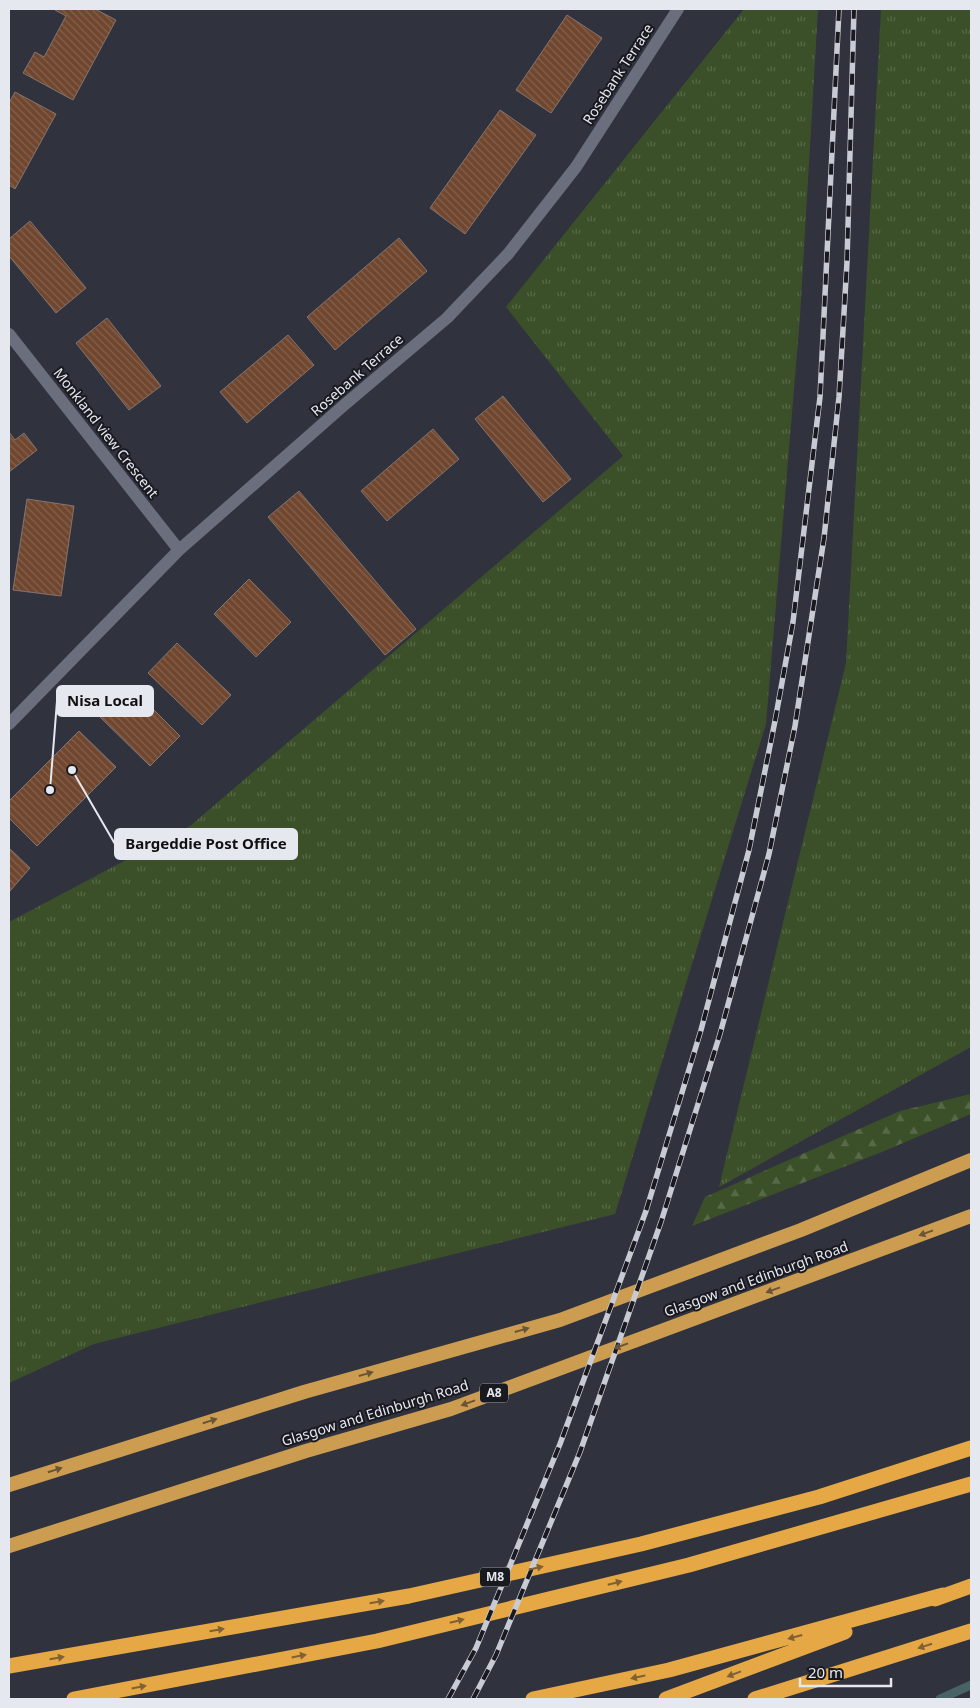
<svg xmlns="http://www.w3.org/2000/svg" width="980" height="1708" viewBox="0 0 980 1708" font-family="'Noto Sans',sans-serif">
  <defs>
    <pattern id="grass-tufts" width="24" height="20" patternUnits="userSpaceOnUse" patternTransform="scale(1.25)"><rect width="24" height="20" fill="#3b5028"/><path d="M3 7l-1-3M5 7V3M7 7l1-3M15 17l-1-3M17 17v-4M19 17l1-3" fill="none" stroke="#576948"/></pattern>
    <pattern id="forest-firs" width="22" height="20" patternUnits="userSpaceOnUse" patternTransform="scale(1.25)"><rect width="22" height="20" fill="#3b5028"/><path d="M5 1l3.5 6h-7zM16 11l3.5 6h-7z" fill="#576948"/></pattern>
    <pattern id="building-back-hatch" width="6" height="6" patternUnits="userSpaceOnUse" patternTransform="scale(1.25)"><rect width="6" height="6" fill="#70462f"/><path d="M-1 5l2 2M0 0l6 6M5-1l2 2" fill="none" stroke="#84614d"/></pattern>
  </defs>
  <rect width="100%" height="100%" fill="#30323e"/>
  <!-- grass -->
  <path fill="url(#grass-tufts)" d="M744,9H818L800,317L766,724L615,1214L94,1344L9,1383V922L190,826L623,456L506,307Z
    M881,9H971V1047L719,1187L846,663Z"/>
  <!-- forest -->
  <path fill="url(#forest-firs)" d="M971,1094V1114L882,1152L692,1226L705,1197L900,1111Z"/>
  <g fill="none" stroke-linecap="round" stroke-linejoin="round">
    <!-- stream -->
    <path stroke="#486366" stroke-width="9" d="M940,1699L971,1685"/>
  </g>
  <!-- building -->
  <path fill="url(#building-back-hatch)" stroke="#84756e" d="M56,9H95L116,20L73,100L23,73L35,52L44,57L66,16L55,10Z
    M567,15L602,38L551,113L516,90Z
    M15,92L56,114L15,189L9,185V103Z
    M500,110L536,135L465,234L430,208Z
    M30,221L86,288L56,313L9,256V239Z
    M399,238L427,271L335,350L307,317Z
    M107,318L161,386L129,410L76,343Z
    M288,335L314,365L247,423L220,392Z
    M503,396L571,479L543,502L475,419Z
    M433,429L459,459L387,521L361,491Z
    M9,432L15,440L24,433L37,450L9,472Z
    M299,491L416,629L385,655L268,517Z
    M27,499L74,506L61,596L13,590Z
    M249,579L291,622L256,657L214,614Z
    M177,643L231,695L202,725L148,673Z
    M131,687L180,736L150,766L100,717Z
    M79,731L116,767L37,846L9,818V801Z
    M9,848L30,868L10,891L9,890Z"/>
  <g fill="none" stroke-linecap="round" stroke-linejoin="round">
    <!-- minor -->
    <path stroke="#6b6e7c" stroke-width="12" d="M9,334L179,550
      M9,724L179,550L343,406L447,318L508,254L576,167L678,9"/>
    <!-- trunk -->
    <path stroke="#cc9c50" stroke-width="14" d="M9,1485L304,1392L560,1320L801,1230L971,1160
      M9,1546L306,1451L451,1409L971,1216"/>
    <!-- motorway -->
    <path stroke="#e5a845" stroke-width="15" d="M935,1599L971,1586
      M9,1666L409,1596L641,1544L819,1497L971,1448
      M74,1699L377,1641L689,1565L971,1484
      M533,1699L669,1670L943,1595
      M666,1699L845,1632
      M755,1699L971,1631"/>
    <defs>
      <path id="rail" d="M448,1699L476,1648L560,1444L646,1211L701,1030L749,850L775,721L793,622L820,397L839,9
        M473,1699L496,1655L580,1452L661,1222L720,1034L769,854L795,726L824,538L839,397L847,262L854,9"/>
    </defs>
    <!-- rail casing -->
    <use href="#rail" stroke="#c9cbd4" stroke-width="5.5"/>
    <!-- rail -->
    <use href="#rail" stroke="#191a20" stroke-width="4" stroke-dasharray="11" stroke-linecap="butt"/>
  </g>
  <!-- one-way arrows -->
  <defs><path id="oneway-solid" d="M-6-.8H1V-3.2L6.5 0L1 3.2V.8H-6Z" transform="scale(1.25)"/></defs>
  <g fill="#6a5436">
    <use href="#oneway-solid" transform="translate(926 1233) rotate(160)"/>
    <use href="#oneway-solid" transform="translate(773 1290) rotate(160)"/>
    <use href="#oneway-solid" transform="translate(522 1330) rotate(-16)"/>
    <use href="#oneway-solid" transform="translate(621 1346) rotate(160)"/>
    <use href="#oneway-solid" transform="translate(366 1374) rotate(-16)"/>
    <use href="#oneway-solid" transform="translate(468 1403) rotate(160)"/>
    <use href="#oneway-solid" transform="translate(210 1421) rotate(-17)"/>
    <use href="#oneway-solid" transform="translate(55 1470) rotate(-17)"/>
  </g>
  <g fill="#7f6132">
    <use href="#oneway-solid" transform="translate(536 1568) rotate(-13)"/>
    <use href="#oneway-solid" transform="translate(615 1583) rotate(-14)"/>
    <use href="#oneway-solid" transform="translate(377 1602) rotate(-10)"/>
    <use href="#oneway-solid" transform="translate(457 1621) rotate(-14)"/>
    <use href="#oneway-solid" transform="translate(217 1630) rotate(-10)"/>
    <use href="#oneway-solid" transform="translate(795 1637) rotate(165)"/>
    <use href="#oneway-solid" transform="translate(925 1646) rotate(162)"/>
    <use href="#oneway-solid" transform="translate(299 1656) rotate(-11)"/>
    <use href="#oneway-solid" transform="translate(57 1658) rotate(-10)"/>
    <use href="#oneway-solid" transform="translate(734 1674) rotate(159)"/>
    <use href="#oneway-solid" transform="translate(638 1677) rotate(168)"/>
    <use href="#oneway-solid" transform="translate(139 1687) rotate(-11)"/>
  </g>
  <g text-anchor="middle" stroke-width="4" stroke-linejoin="round" paint-order="stroke">
    <!-- shield labels -->
    <g fill="#191a20" stroke="#a8aab2" stroke-width="1">
      <rect x="480" y="1383.5" width="28" height="19" rx="4"/>
      <rect x="480" y="1567.5" width="30" height="19" rx="4"/>
    </g>
    <g font-size="12" font-weight="bold" fill="#e6e8f0">
      <text x="494" y="1397">A8</text>
      <text x="495" y="1581">M8</text>
    </g>
    <!-- street labels -->
    <g font-size="14" fill="#e6e8f0" stroke="#191a20">
      <text transform="translate(618 74) rotate(-57)" y="5">Rosebank Terrace</text>
      <text transform="translate(357 375) rotate(-41)" y="5">Rosebank Terrace</text>
      <text transform="translate(106 433) rotate(52)" y="5">Monkland view Crescent</text>
      <text transform="translate(756 1279) rotate(-20)" y="5">Glasgow and Edinburgh Road</text>
      <text transform="translate(375 1413) rotate(-17)" y="5">Glasgow and Edinburgh Road</text>
    </g>
  </g>
  <!-- callouts -->
  <path fill="none" stroke="#e6e8f0" stroke-width="2" d="M50 790L57 701M72 770L115 844"/>
  <g fill="#e6e8f0" stroke="#191a20" stroke-width="2">
    <circle cx="50" cy="790" r="5"/>
    <circle cx="72" cy="770" r="5"/>
  </g>
  <g fill="#e6e8f0" stroke="#e6e8f0" stroke-width="2">
    <rect x="57" y="686" width="96" height="30" rx="5"/>
    <rect x="115" y="829" width="182" height="30" rx="5"/>
  </g>
  <g font-size="15" text-anchor="middle" font-weight="bold" fill="#111">
    <text x="105" y="706">Nisa Local</text>
    <text x="206" y="849">Bargeddie Post Office</text>
  </g>
  <!-- border -->
  <rect width="980" height="1708" fill="none" stroke="#e6e8f0" stroke-width="20"/>
  <!-- scale -->
  <path d="M800 1678v8h91v-8" fill="none" stroke="#e6e8f0" stroke-width="2.5"/>
  <text x="808" y="1678" font-size="15" fill="#e6e8f0" stroke="#191a20" stroke-width="4" paint-order="stroke">20 m</text>
</svg>
